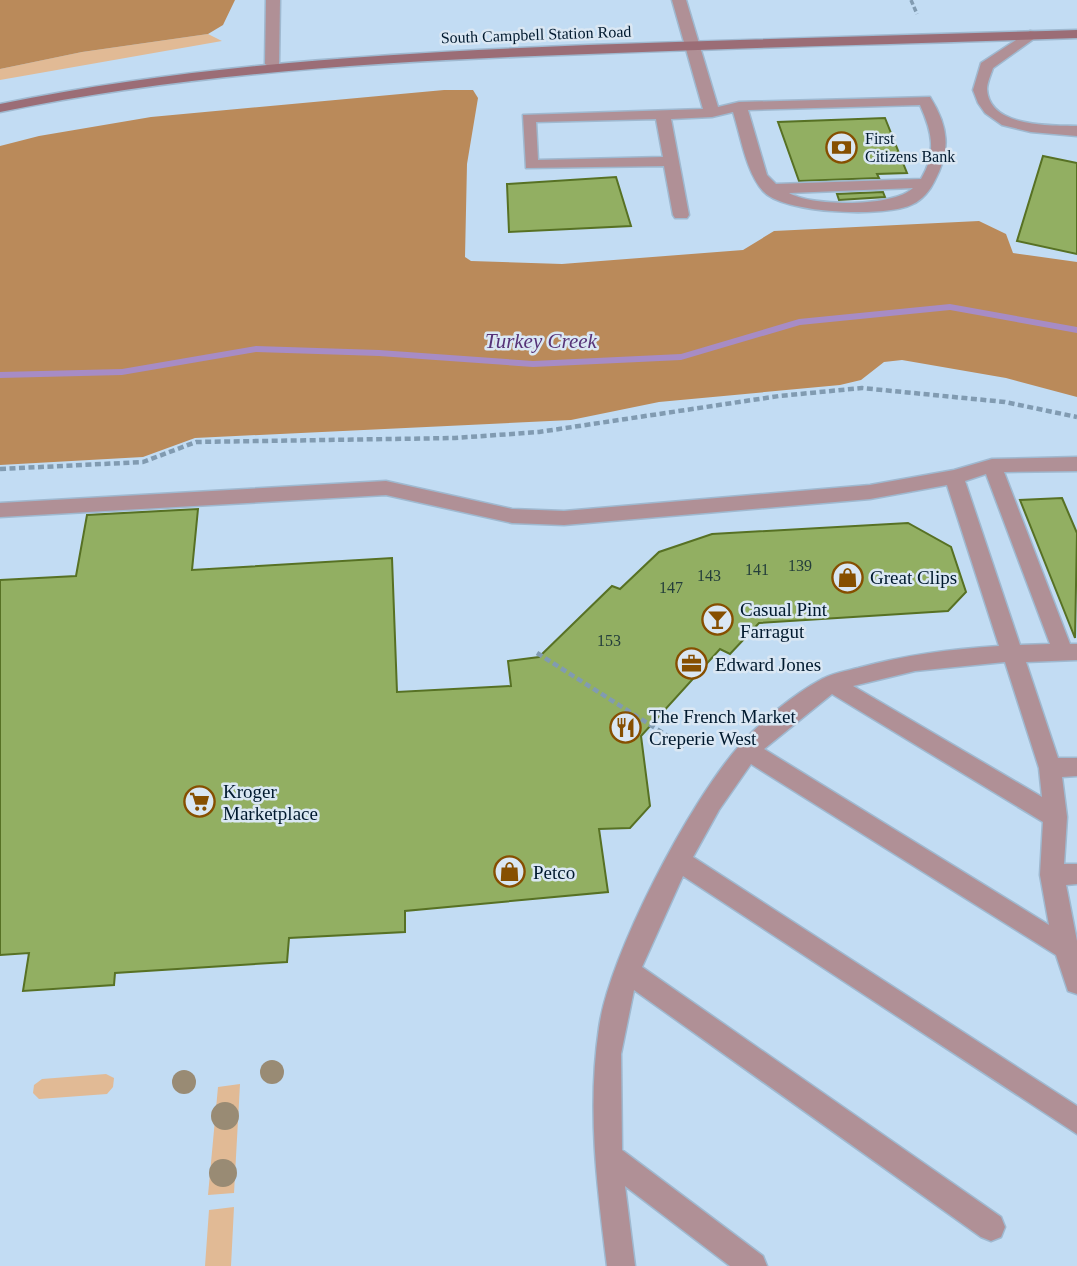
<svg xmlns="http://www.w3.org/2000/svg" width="1077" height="1266" viewBox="0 0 1077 1266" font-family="'Times New Roman',serif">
  <rect width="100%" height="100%" fill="#c2dcf3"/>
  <!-- green -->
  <path fill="#e1ba95" d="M208,34L222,41L0,80V69L82,52Z
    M106,1074L114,1078L113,1087L107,1094L39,1099L33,1093L34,1085L42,1079Z
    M240,1084L234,1193L208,1195L218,1087Z
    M234,1207L231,1266H205L209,1210Z"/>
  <!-- forest -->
  <path fill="#ba8a5a" d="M0,0H235L223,25L208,34L82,52L0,69Z
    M444,90H473L478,98L467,164L465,257L471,261L562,264L743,250L774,231L979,221L1006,234L1013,253L1077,262V397L1006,378L902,360L884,362L861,380L840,385L659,402L571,420L195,438L143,457L0,465V146L39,136L151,117Z"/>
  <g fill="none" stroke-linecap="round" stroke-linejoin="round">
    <!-- stream -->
    <path fill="#a78cc5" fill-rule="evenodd" d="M950,304L1077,327V333L950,310L800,325L681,360L533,367L379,356L256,352L122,375L0,378V372L122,369L256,346L379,350L533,361L681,354L799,319Z"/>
  </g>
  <!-- building -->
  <path fill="#92af62" stroke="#577124" stroke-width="2" d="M885,118L907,173L877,174L879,178L799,181L778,122Z
    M1043,156L1077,163V254L1017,241Z
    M616,177L631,226L509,232L507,184Z
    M883,192L885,197L839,200L837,194Z
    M1062,498L1077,533L1075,638L1020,500Z
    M198,509L192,570L392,558L397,692L511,686L508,661L539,657L612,586L620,589L659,552L712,534L908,523L951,547L966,592L948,611L759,623L730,654L720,649L641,736L650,806L630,828L599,829L608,892L405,911V932L289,938L287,962L115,973L114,985L23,991L29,953L0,955V580L76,576L87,515Z"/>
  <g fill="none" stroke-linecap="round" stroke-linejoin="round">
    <defs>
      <path id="service" d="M672,0H686L718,107L739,102L930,97C949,127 951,151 934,182C931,189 922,200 913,204C888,218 783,214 763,191C746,172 741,137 733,112L712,117L671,119L689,215L687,218H675L673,215L664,166L526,168L523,115L703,109ZM920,105C932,132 937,152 921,179L776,184L767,175L748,110ZM656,119L663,157L538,160L536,122ZM913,188C894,207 813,207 789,193Z
        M1030,31L1035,32V38L993,68C991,74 987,83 987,89C989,128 1051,125 1077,126V136L1031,132L1002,125L985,113L978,103L973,90L981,63Z
        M1077,457V471L1004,472L1070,644H1077V660L1026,662L1058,758H1077V776L1062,777L1067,817L1064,864H1077V884L1066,885L1077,941V994L1068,991L1056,955L751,764L719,810L693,857L1077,1106V1134L683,876L642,967L1001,1217L1005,1227L1001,1237L991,1241L981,1237L634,990L621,1054L622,1150L763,1256L767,1266H730L625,1186L635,1266H607C597,1187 587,1108 599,1028C609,955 690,801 740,745C761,721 794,694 822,679C833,673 846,671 858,668C905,655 951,649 999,646L947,485L870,499L564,525L512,523L386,495L0,517V503L386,481L512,509L564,511L870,485L954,470L992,459ZM986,474L1050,644L1020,645L965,481ZM1005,662L1039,768L1042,797L853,686L915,671ZM832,694L1043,822L1040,875L1049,925L764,749Z"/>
      <path id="minor" d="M266,0H280L279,64L272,68L265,64Z"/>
      <path id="secondary" d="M1077,30V38C914,44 751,47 588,54C391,61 194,72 0,112V104C194,64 391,53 588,45C751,39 914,35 1077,30Z"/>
    </defs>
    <!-- service casing -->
    <use href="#service" stroke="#9fb9d0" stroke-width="3"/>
    <!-- minor casing -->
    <use href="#minor" stroke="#9fb9d0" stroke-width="3"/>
    <!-- secondary casing -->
    <use href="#secondary" stroke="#9fb9d0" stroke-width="3"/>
    <!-- path-far2 -->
    <path stroke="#819bb1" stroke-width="3.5" stroke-dasharray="5 2.5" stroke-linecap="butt" d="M911,0L917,14"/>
    <!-- path-far1 -->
    <path stroke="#819bb1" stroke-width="4.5" stroke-dasharray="6 3.5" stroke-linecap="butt" d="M0,469L143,462L196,442L455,438L539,432L779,396L862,388L1005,402L1077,417
      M537,653L671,738"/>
    <!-- path -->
    <path stroke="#819bb1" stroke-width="5" stroke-dasharray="9 4.5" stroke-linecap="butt" d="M668,737L684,747"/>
    <!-- service -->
    <use href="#service" fill="#b09096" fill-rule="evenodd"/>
    <!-- minor -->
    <use href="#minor" fill="#b09096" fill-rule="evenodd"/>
    <!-- secondary -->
    <use href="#secondary" fill="#9b6d76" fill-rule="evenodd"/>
  </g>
  <!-- trees -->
  <g fill="#998b74">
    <circle cx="272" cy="1072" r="12"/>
    <circle cx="184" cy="1082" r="12"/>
    <circle cx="225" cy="1116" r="14"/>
    <circle cx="223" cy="1173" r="14"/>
  </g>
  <!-- icons -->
  <defs>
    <symbol id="bank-ring" viewBox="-11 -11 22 22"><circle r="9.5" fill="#dae7f3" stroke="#864f00" stroke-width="1.5"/><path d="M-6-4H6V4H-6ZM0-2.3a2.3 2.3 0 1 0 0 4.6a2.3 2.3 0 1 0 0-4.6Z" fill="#864f00"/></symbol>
    <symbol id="shop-ring" viewBox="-11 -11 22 22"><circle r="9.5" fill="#dae7f3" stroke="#864f00" stroke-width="1.5"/><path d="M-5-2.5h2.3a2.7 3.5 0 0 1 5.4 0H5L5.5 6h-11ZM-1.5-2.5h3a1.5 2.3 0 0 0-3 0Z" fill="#864f00"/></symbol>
    <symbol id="bar-ring" viewBox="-11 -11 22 22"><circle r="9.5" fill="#dae7f3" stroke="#864f00" stroke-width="1.5"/><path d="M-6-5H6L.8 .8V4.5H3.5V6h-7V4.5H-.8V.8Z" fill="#864f00"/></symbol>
    <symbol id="office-ring" viewBox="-11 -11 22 22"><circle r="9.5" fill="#dae7f3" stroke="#864f00" stroke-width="1.5"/><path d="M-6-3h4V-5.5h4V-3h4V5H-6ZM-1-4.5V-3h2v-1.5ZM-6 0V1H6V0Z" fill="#864f00"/></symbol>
    <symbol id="restaurant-ring" viewBox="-11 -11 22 22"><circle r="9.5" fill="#dae7f3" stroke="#864f00" stroke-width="1.5"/><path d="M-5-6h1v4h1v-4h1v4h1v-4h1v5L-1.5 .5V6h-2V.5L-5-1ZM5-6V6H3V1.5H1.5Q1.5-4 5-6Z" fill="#864f00"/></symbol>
    <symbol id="supermarket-ring" viewBox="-11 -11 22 22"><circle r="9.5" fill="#dae7f3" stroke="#864f00" stroke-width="1.5"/><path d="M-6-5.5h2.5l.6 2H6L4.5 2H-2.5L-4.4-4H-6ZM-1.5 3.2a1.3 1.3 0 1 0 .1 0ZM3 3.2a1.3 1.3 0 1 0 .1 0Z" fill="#864f00"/></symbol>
  </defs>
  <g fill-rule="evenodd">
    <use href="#bank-ring" x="824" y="130" width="35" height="35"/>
    <use href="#shop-ring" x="830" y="560" width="35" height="35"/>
    <use href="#bar-ring" x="700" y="602" width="35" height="35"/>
    <use href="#office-ring" x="674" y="646" width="35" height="35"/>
    <use href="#restaurant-ring" x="608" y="710" width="35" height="35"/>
    <use href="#supermarket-ring" x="182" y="784" width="35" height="35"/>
    <use href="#shop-ring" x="492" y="854" width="35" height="35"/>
  </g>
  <g text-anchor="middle" stroke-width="5" stroke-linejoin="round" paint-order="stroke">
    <!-- far-street labels -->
    <g font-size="16" fill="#00192e" stroke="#dae7f3">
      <text transform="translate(536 34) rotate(-2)" y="6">South Campbell Station Road</text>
    </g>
    <!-- far-poi labels -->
    <g font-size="16" fill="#00192e" stroke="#dae7f3" text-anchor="start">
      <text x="865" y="144">First<tspan x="865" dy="18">Citizens Bank</tspan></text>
    </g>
    <!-- number labels -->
    <g font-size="16" fill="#243e3b">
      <text x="800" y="571">139</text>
      <text x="757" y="575">141</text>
      <text x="709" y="581">143</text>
      <text x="671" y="593">147</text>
      <text x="609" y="646">153</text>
    </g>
    <!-- poi labels -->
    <g font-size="19" fill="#00192e" stroke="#dae7f3" text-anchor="start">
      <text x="870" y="584">Great Clips</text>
      <text x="740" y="616">Casual Pint<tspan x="740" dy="22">Farragut</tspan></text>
      <text x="715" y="671">Edward Jones</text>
      <text x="649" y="723">The French Market<tspan x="649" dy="22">Creperie West</tspan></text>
      <text x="223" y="798">Kroger<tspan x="223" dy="22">Marketplace</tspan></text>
      <text x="533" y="879">Petco</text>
    </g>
    <!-- water labels -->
    <g font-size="21" font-style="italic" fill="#573378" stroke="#dae7f3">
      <text x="541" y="348">Turkey Creek</text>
    </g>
  </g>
</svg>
